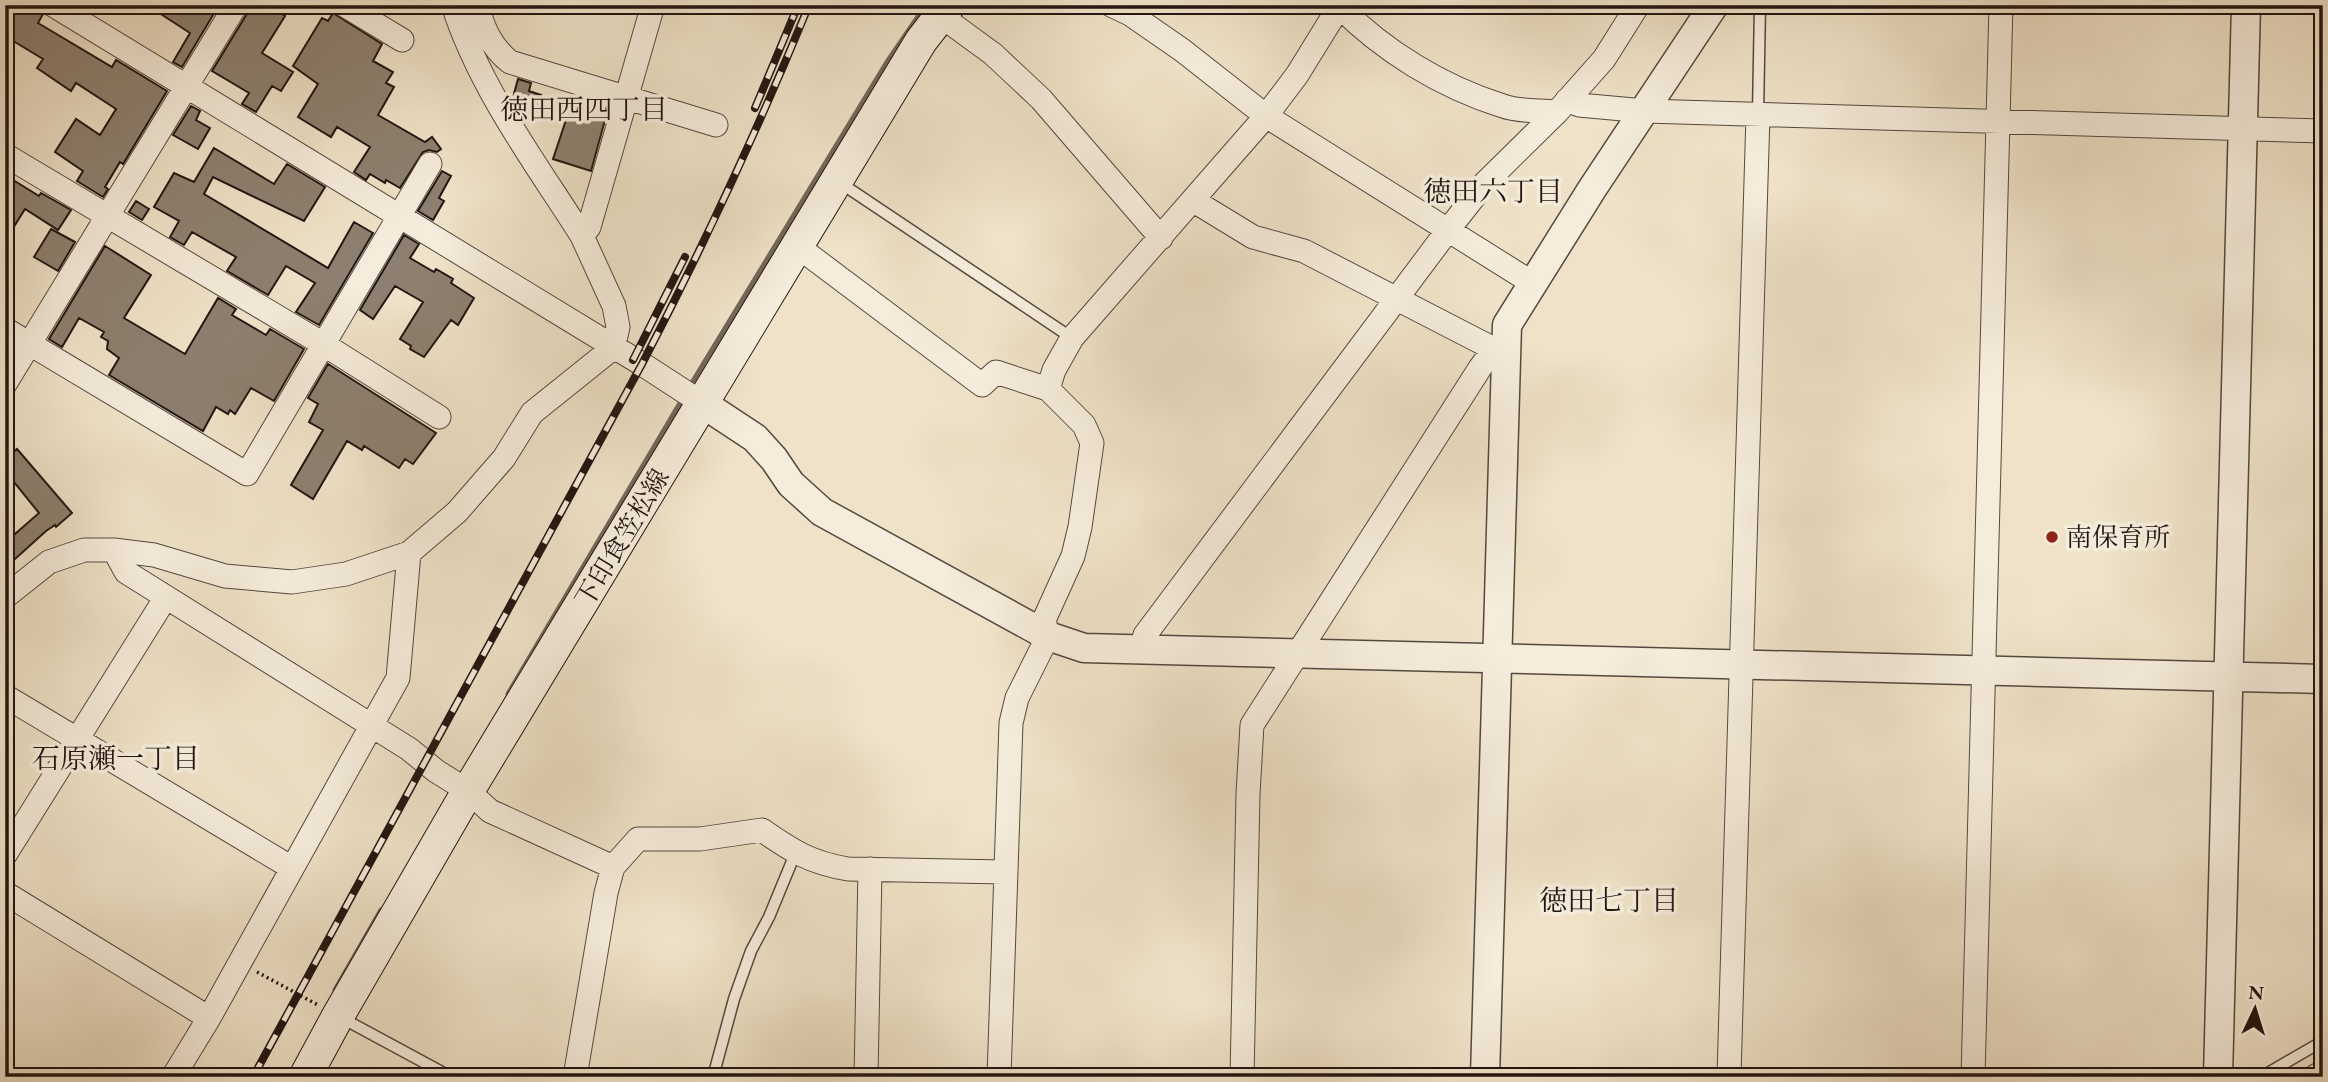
<svg xmlns="http://www.w3.org/2000/svg" width="2328" height="1082" viewBox="0 0 2328 1082" font-family="'EB Garamond','Noto Serif JP',serif">
  <rect width="100%" height="100%" fill="#efe2c8"/>
  <filter id="stains"><feTurbulence type="fractalNoise" baseFrequency=".00286" numOctaves="4"/><feColorMatrix values="0 0 0 0 .2 0 0 0 0 .09 0 0 0 0 .02 0 0 0 .5 -.17"/></filter>
  <radialGradient id="worn" r=".72"><stop offset=".6" stop-color="#630" stop-opacity="0"/><stop offset="1" stop-color="#630" stop-opacity=".3"/></radialGradient>
  <g fill="none" stroke-linecap="round" stroke-linejoin="round">
    <!-- stream -->
    <path stroke="#73665a" stroke-width="5" d="M690,386L887,62L926,5
      M508,694L683,398
      M335,990L381,910"/>
  </g>
  <!-- building -->
  <path fill="#8d8070" stroke="#221511" stroke-width="2" d="M5,5H39L43,14L38,23L112,67L116,60L167,91L123,164L120,162L105,187L108,189L103,197L77,181L83,171L55,152L76,119L100,135L116,109L76,83L71,91L37,68L43,59L5,36Z
    M147,5H219L182,67L173,62L190,33Z
    M250,5H268L285,16L262,53L293,72L281,91L272,86L256,112L242,104L249,93L212,71L248,12Z
    M333,13L382,44L373,61L393,72L386,83L394,87L378,115L425,142L432,137L441,149L437,152L429,150L423,152L400,188L386,180L385,183L370,174L366,180L354,172L370,147L337,127L331,137L298,117L318,84L293,66L322,18L328,21Z
    M518,79L531,83L529,91L541,95L535,117L521,113L523,104L512,101Z
    M191,106L200,111L196,120L210,128L198,149L173,135Z
    M570,108L605,120L591,171L553,159Z
    M214,148L274,184L287,164L325,187L304,221L213,177L204,194L328,268L354,222L373,233L319,325L296,312L315,283L286,266L268,295L227,271L236,257L192,232L184,245L170,237L179,221L154,207L174,173L194,182Z
    M442,171L451,176L439,198L444,201L433,220L418,211Z
    M5,175L39,196L41,193L71,210L58,230L25,209L5,241Z
    M136,201L149,209L142,220L129,212Z
    M51,229L75,242L58,271L34,257Z
    M404,235L419,244L410,258L434,272L436,269L453,279L451,283L474,298L458,325L451,320L424,357L410,349L411,346L400,339L423,302L395,286L373,319L360,310Z
    M105,246L151,275L124,318L185,354L218,298L236,309L232,315L266,335L270,329L304,349L274,401L251,388L235,414L230,410L228,414L216,407L203,431L109,375L119,358L107,349L108,341L101,337L104,332L79,318L62,347L49,339Z
    M328,364L436,433L413,464L405,459L399,468L364,446L362,450L347,441L313,499L291,485L323,430L309,422L318,404L308,398Z
    M17,449L72,513L56,527L55,525L46,531L5,568V523L15,534L39,513L5,471V459Z"/>
  <g fill="none" stroke-linecap="round" stroke-linejoin="round">
    <defs>
      <path id="service" d="M1758,114L1760,5
        M839,182L1072,338
        M340,1017L451,1077
        M713,1077L734,999L751,951L769,917L795,854
        M2261,1077L2323,1041"/>
      <path id="minor" d="M53,5L642,364L702,403
        M344,5L402,40
        M453,5C480,89 535,162 582,236
        M477,5C483,28 491,47 510,62L716,125
        M1111,5L1130,14L1182,50L1266,116L1534,284
        M1338,5C1383,51 1442,87 1503,106C1519,112 1540,110 1557,112
        M941,16L993,54L1041,99L1161,238
        M1567,100L1579,105L1645,111L2323,131
        M5,155L323,344L439,417
        M1194,201L1253,237L1304,251L1494,349H1505
        M797,246L982,385L996,372L1048,389
        M5,329L247,474L430,164
        M5,384L236,5
        M114,550L126,572L409,749L436,771L468,791L490,811L613,867
        M5,597L49,562L84,550H114L154,555L225,576L292,582L346,574L409,553L457,512L504,458L532,413L613,348L618,327L614,306L582,236L589,227L653,5
        M1141,650L1145,635L1448,230L1485,183L1557,112L1604,59L1638,5
        M5,696L292,868
        M5,855L166,597
        M5,893L209,1018
        M173,1077L209,1018L398,678L409,553
        M575,1077L606,893L613,867L638,839H700L762,830C792,851 811,863 848,869L1005,872
        M866,1077L870,869
        M999,1077L1011,723L1017,698L1048,636L1044,620L1073,556L1080,527L1092,443L1084,425L1048,389L1054,370L1072,338L1266,116L1297,75L1339,7
        M1242,1077L1248,794L1252,725L1480,368L1494,349
        M1729,1077C1738,756 1750,435 1758,115
        M1973,1077L2001,5
        M2314,1077L2323,1072"/>
      <path id="tertiary" d="M702,403L755,438L774,459L791,484L822,512L1048,636L1084,648L2323,679
        M1485,1077L1507,325L1592,189L1714,5
        M2218,1077L2246,5"/>
      <path id="secondary" d="M305,1077L338,1016L468,791L921,41L949,5"/>
    </defs>
    <!-- service casing -->
    <use href="#service" stroke="#55483f" stroke-width="13"/>
    <!-- minor casing -->
    <use href="#minor" stroke="#55483f" stroke-width="25"/>
    <!-- tertiary casing -->
    <use href="#tertiary" stroke="#55483f" stroke-width="31"/>
    <!-- secondary casing -->
    <use href="#secondary" stroke="#221511" stroke-width="34"/>
    <!-- path -->
    <path stroke="#221511" stroke-width="3.5" stroke-dasharray="2 3.5" stroke-linecap="butt" d="M257,972L318,1005"/>
    <!-- service -->
    <use href="#service" stroke="#f5ecdb" stroke-width="10"/>
    <!-- minor -->
    <use href="#minor" stroke="#f5ecdb" stroke-width="23"/>
    <!-- tertiary -->
    <use href="#tertiary" stroke="#f5ecdb" stroke-width="28"/>
    <!-- secondary -->
    <use href="#secondary" stroke="#f5ecdb" stroke-width="32"/>
    <defs>
      <path id="rail" d="M755,108L794,15
        M633,360L685,257
        M253,1077L642,364C703,247 759,127 809,5"/>
    </defs>
    <!-- rail casing -->
    <use href="#rail" stroke="#221511" stroke-width="8"/>
    <!-- rail -->
    <use href="#rail" stroke="#f5ecdb" stroke-width="5" stroke-dasharray="16" stroke-linecap="butt"/>
  </g>
  <!-- markers -->
  <circle fill="#8f2418" stroke="#f5ecdb" stroke-width="2.5" cx="2052" cy="537" r="7"/>
  <g text-anchor="middle" stroke-width="7" stroke-linejoin="round" paint-order="stroke">
    <!-- poi labels -->
    <g font-size="26" fill="#221511" stroke="#f5ecdb" text-anchor="start">
      <text x="2066" y="546">南保育所</text>
    </g>
    <!-- street labels -->
    <g font-size="26" fill="#221511" stroke="#f5ecdb">
      <text transform="translate(622 538) rotate(-59)" y="9">下印食笠松線</text>
    </g>
    <!-- neighbourhood labels -->
    <g font-size="28" fill="#221511" stroke="#f5ecdb">
      <text x="584" y="119">徳田西四丁目</text>
      <text x="1493" y="201">徳田六丁目</text>
      <text x="116" y="768">石原瀬一丁目</text>
      <text x="1609" y="910">徳田七丁目</text>
    </g>
  </g>
  <!-- margin -->
  <rect width="2328" height="1082" fill="none" stroke="#efe2c8" stroke-width="28"/>
  <rect x="7" y="7" width="2314" height="1068" fill="none" stroke="#221511" stroke-width="3.5"/>
  <rect x="14" y="14" width="2300" height="1054" fill="none" stroke="#221511" stroke-width="2"/>
  <!-- north arrow -->
  <g transform="translate(2255 1009) rotate(4)" stroke="#f5ecdb" stroke-width="5" paint-order="stroke">
  <path d="M0-5L12 26L0 18L-12 26Z" fill="#221511"/>
  <text y="-10" font-size="19" font-weight="bold" text-anchor="middle" fill="#221511">N</text>
  </g>
  <rect width="100%" height="100%" filter="url(#stains)"/>
  <rect width="100%" height="100%" fill="url(#worn)"/>
</svg>
